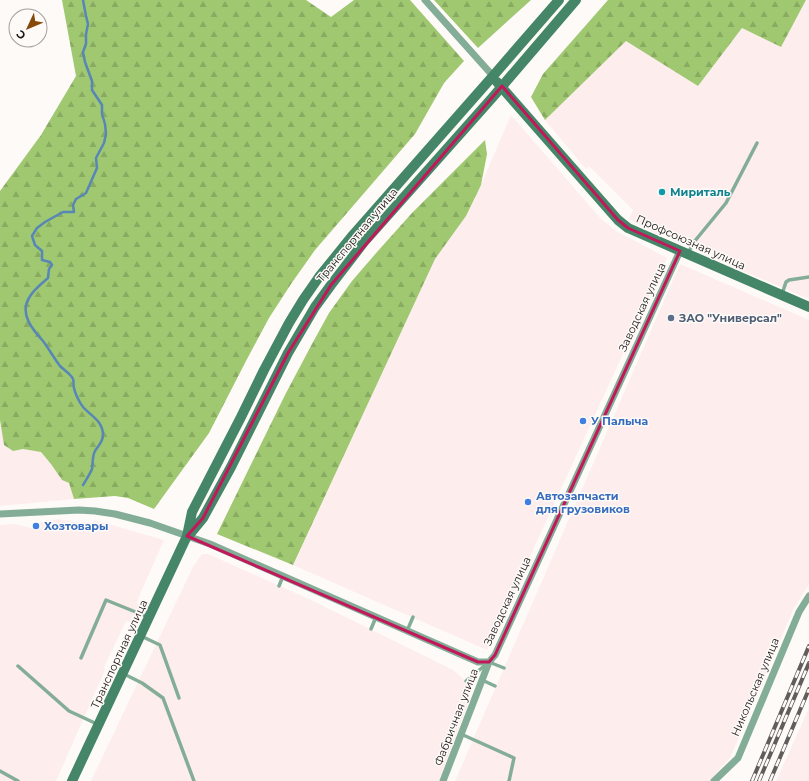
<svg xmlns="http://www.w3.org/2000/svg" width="809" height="781" viewBox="0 0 809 781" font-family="Montserrat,sans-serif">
  <defs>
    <pattern id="forest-firs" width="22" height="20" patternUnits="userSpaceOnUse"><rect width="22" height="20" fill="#9fc871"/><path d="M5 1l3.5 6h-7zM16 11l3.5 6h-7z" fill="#88ab61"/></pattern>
  </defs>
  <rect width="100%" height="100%" fill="#fefaf8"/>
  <!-- industrial -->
  <path fill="#fdeded" d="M806,0H809V299L731,266L732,261L665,227L661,236L629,219L633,210L589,166L586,169L545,120L626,40L698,86L742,28L781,47Z
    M511,115L601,219L616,231L667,258L487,650L293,565L435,259L466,216L481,185Z
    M680,264L809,320V584L793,610L730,758L709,781H455Z
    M0,420L4,445L13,451L23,449L41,452L69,483L74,499L0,506Z
    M59,519L73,522L93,523L94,520L164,540L140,594L137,603L140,607L129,622L126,621L104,667L105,670L56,781H0V525L13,524L20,525L37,530L40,522Z
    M202,554H208L311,600L453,670L470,685V698L439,781H91L193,567Z
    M809,708V781H776L777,779Z"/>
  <!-- forest -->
  <path fill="url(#forest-firs)" d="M62,0H306L331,17L354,0H410L464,61L444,83L415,134L315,250L291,284L269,318L246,361L209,433L154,509L128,498L115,496L74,499L69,483L62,480L51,464L41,452L23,449L13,451L4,445L0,420V191L41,135L76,76Z
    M434,0H531L478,48Z
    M608,0H806L781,47L742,28L698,86L626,41L545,120L531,97L543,74Z
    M485,140L487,154L481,185L466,216L435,259L293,565L217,534L285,395L312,344L329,313L352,281L377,252L412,213Z"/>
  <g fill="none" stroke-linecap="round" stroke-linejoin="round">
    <!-- stream -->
    <path stroke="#5786b7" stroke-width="2.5" d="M83,0L86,16L88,24L86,34V44L83,52L85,62L92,81V90L102,105V114L105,124L106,134L104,143L96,158L97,168L86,193L76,199L73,205L74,212H63L45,222L37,228L32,236L35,245L42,251V260L50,262L52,265L49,269L48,278C41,284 33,290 29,298C19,314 33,330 43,341C49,349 54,358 60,366C64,370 71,374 73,379C74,381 73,385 74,388C75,393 79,402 83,407C91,416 103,421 103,435C103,442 98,446 95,451C92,457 93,463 92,469C90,474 86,480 83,485"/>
    <!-- lane -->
    <path stroke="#83ad96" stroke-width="3.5" d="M688,253L694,242L726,203L757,143
      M782,294L786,282L789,280L809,277
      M279,586L283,576
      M371,629L376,617
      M407,631L413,617
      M141,636L160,645L179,698
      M81,658L106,600L148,617
      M18,666L69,711L97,724
      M124,674L142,683L163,698L194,781
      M482,680L495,686
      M466,681L489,662L504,668
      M461,734L514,758L509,781
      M0,771L18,781"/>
    <!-- street -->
    <path stroke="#83ad96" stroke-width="7" d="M425,0L493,76
      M0,514L79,510L95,511L115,514L150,523L210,544L478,662H489
      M443,781L489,662L495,655L680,251
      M714,781L738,758L799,612L809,596"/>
    <!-- secondary -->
    <path stroke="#448667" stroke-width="10" d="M497,82L618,220L628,228L809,307
      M189,535L203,518L231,467L288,353L315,307L331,285L364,242L492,98L576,0
      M72,781L187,536L192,512L241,417L264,370L289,323L303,300L319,277L353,235L493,76L559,0"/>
    <defs>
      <path id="rail" d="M752,781L809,646
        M759,781L809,663
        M770,781L809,689"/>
    </defs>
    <!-- rail casing -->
    <use href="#rail" stroke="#605d5b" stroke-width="4"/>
    <!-- rail -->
    <use href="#rail" stroke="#fefaf8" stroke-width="2.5" stroke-dasharray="8" stroke-linecap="butt"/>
  </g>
  <!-- marked area -->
  <path fill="none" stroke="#c2185b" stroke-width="3" stroke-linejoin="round" d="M502,86L618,220L628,228L680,251L495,655L489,662H478L187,536L203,518L288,353L331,285Z"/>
  <!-- markers -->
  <circle fill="#0f9aa8" stroke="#fefaf8" stroke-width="1.5" cx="662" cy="192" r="4"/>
  <circle fill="#5c6f8a" stroke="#fefaf8" stroke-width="1.5" cx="671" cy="318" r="4"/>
  <g fill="#3f7fe0" stroke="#fefaf8" stroke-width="1.5">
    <circle cx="583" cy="421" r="4"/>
    <circle cx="528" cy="502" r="4"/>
    <circle cx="36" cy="526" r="4"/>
  </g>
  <g text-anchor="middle" stroke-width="3" stroke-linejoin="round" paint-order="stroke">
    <!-- culture labels -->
    <g font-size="11" font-weight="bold" fill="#0d838f" stroke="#fefaf8" text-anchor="start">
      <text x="670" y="196">Мириталь</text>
    </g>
    <!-- street labels -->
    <g font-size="11" fill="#1a1715" stroke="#fefaf8">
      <text transform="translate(357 235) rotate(-50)" y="4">Транспортная улица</text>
      <text transform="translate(691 242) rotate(24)" y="4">Профсоюзная улица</text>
      <text transform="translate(642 307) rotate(-65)" y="4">Заводская улица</text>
      <text transform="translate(507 601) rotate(-65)" y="4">Заводская улица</text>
      <text transform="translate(119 654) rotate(-65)" y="4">Транспортная улица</text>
      <text transform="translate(755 687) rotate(-67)" y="4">Никольская улица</text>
      <text transform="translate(456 717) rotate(-69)" y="4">Фабричная улица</text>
    </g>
    <!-- service labels -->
    <g font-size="11" font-weight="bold" fill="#4e5e75" stroke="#fefaf8" text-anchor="start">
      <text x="679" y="322">ЗАО "Универсал"</text>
    </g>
    <!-- shop labels -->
    <g font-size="11" font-weight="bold" fill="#366cbe" stroke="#fefaf8" text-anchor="start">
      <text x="591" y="425">У Палыча</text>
      <text x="536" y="500">Автозапчасти<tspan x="536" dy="13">для грузовиков</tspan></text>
      <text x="44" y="530">Хозтовары</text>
    </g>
  </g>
  <!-- north arrow -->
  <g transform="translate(28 28) rotate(226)"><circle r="19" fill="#fefaf8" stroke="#a39f9d"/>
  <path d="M0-3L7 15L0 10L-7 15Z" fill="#864908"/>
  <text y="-6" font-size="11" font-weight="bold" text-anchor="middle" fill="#1a1715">С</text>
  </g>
</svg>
